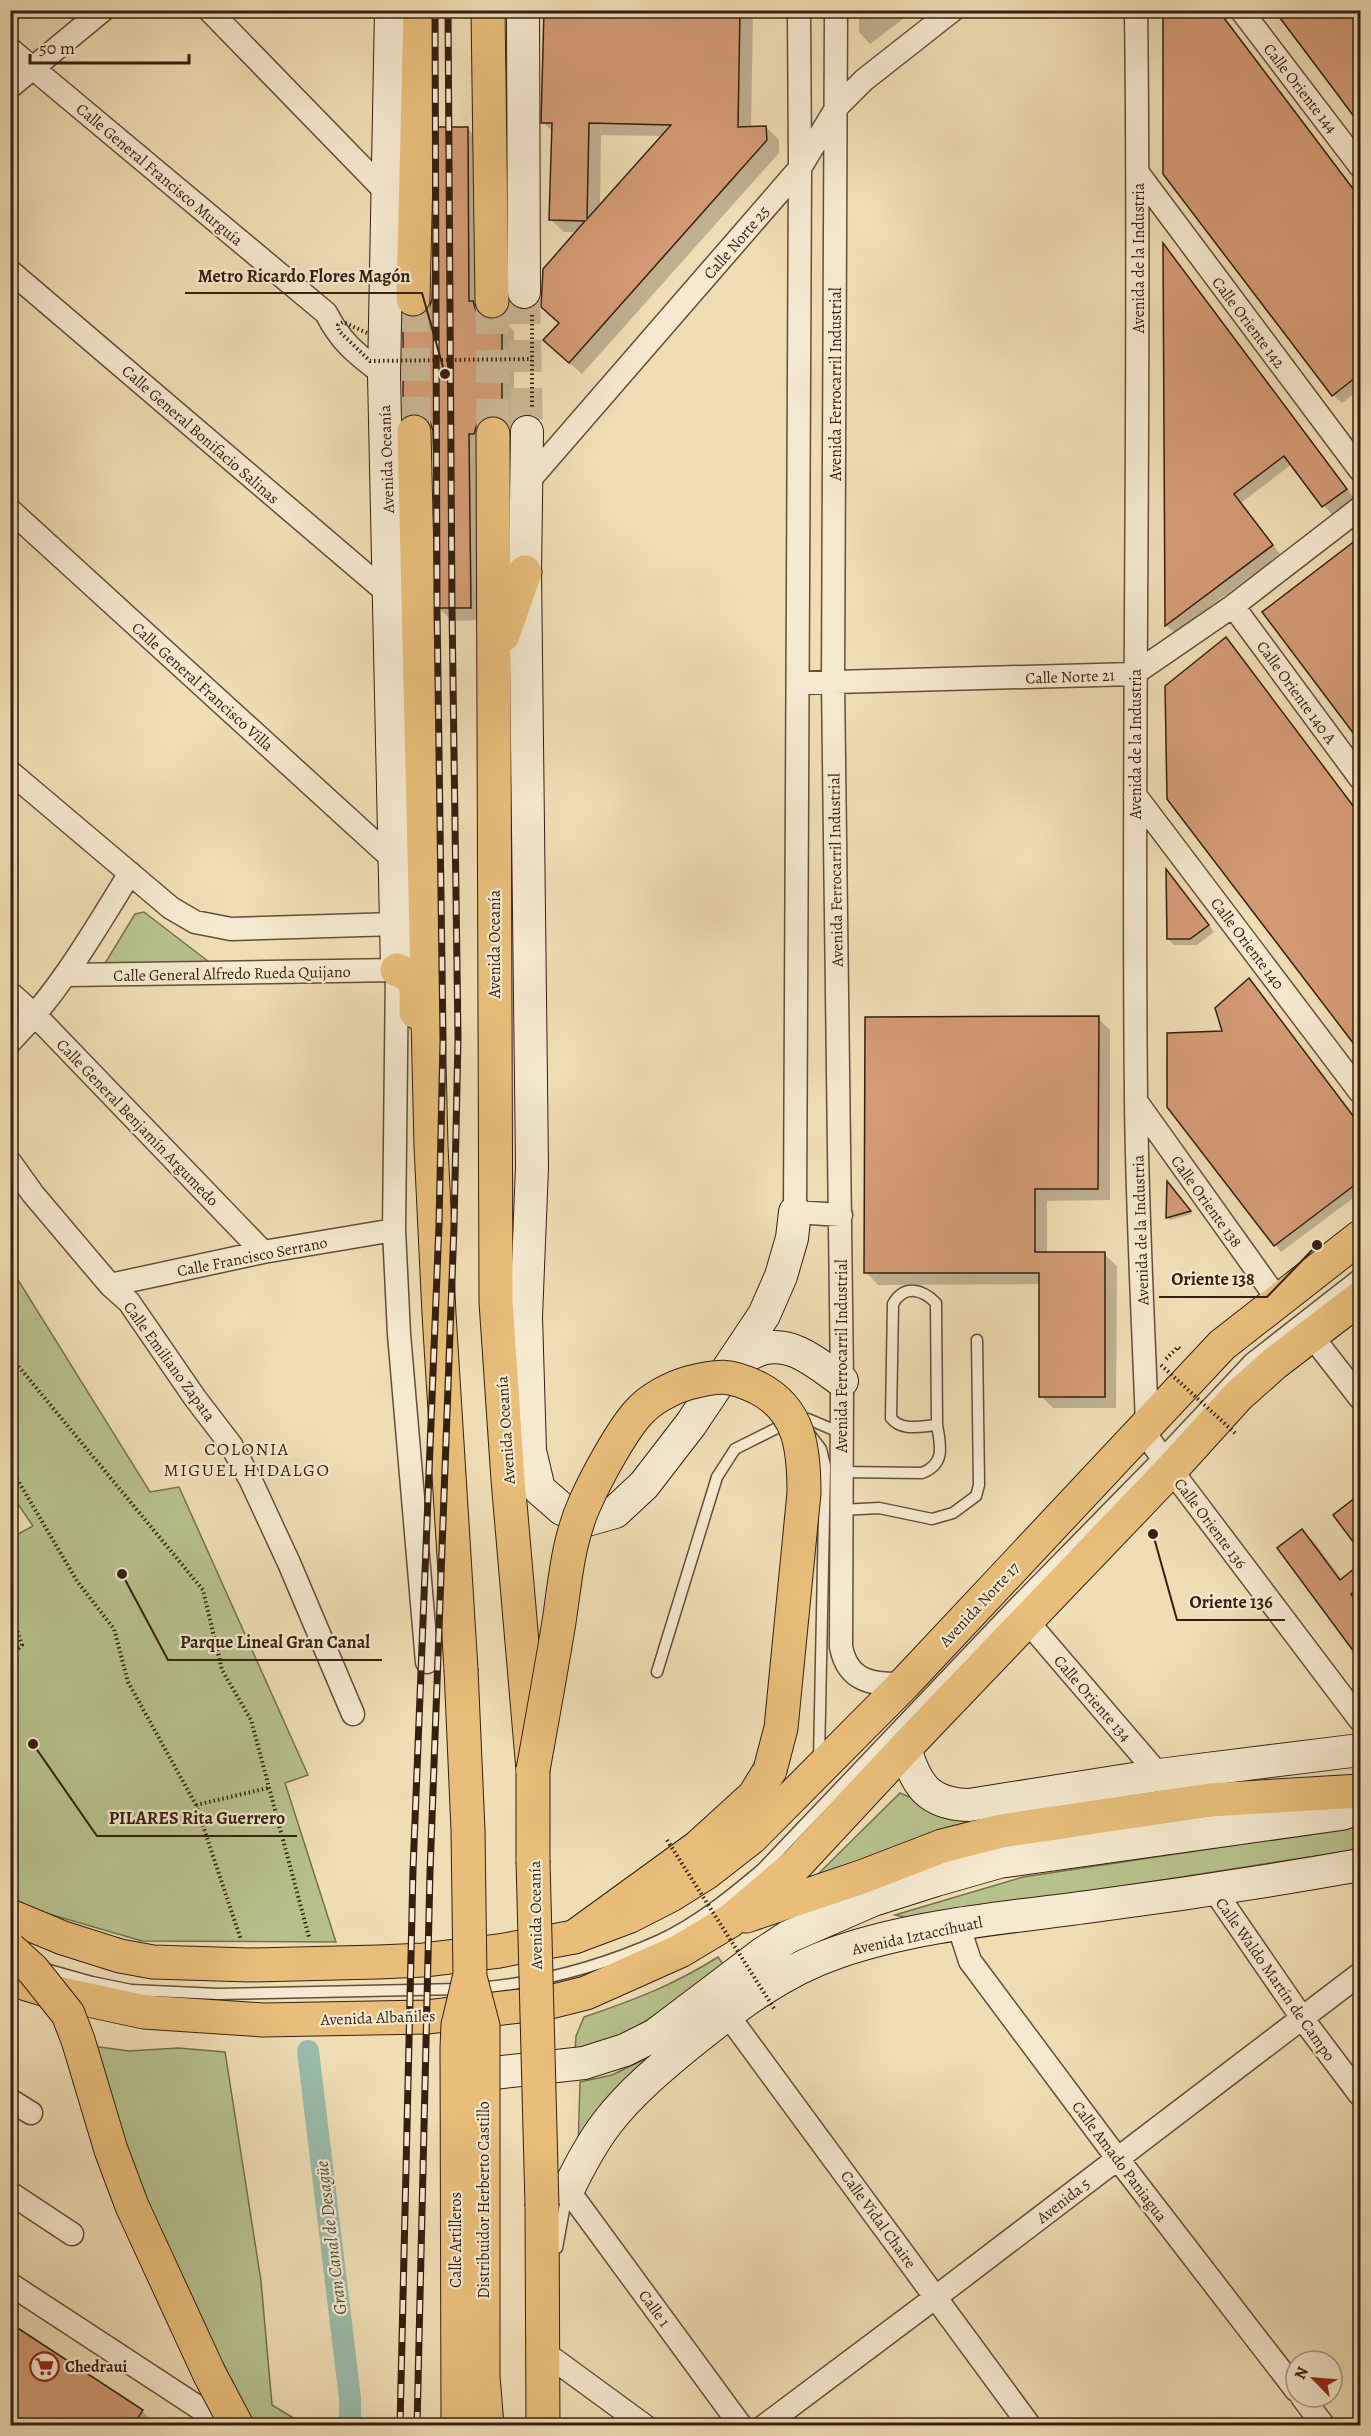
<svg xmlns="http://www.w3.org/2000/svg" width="1371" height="2436" viewBox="0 0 1371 2436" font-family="Alegreya,serif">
  <rect width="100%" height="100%" fill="#efddb5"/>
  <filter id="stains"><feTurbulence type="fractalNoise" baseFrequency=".00333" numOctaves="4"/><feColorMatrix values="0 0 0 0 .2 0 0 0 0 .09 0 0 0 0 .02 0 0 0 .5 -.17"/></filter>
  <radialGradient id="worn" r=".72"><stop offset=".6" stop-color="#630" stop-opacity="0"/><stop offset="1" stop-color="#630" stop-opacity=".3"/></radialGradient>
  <!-- green -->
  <path fill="#b7c28e" stroke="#76704f" stroke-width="1.5" d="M144,912L209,962L104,965L135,914Z
    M10,1267L150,1492L179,1487L308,1775L285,1783L336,1942L142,1941L11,1903V1538L33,1526L11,1494Z
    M900,1793L943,1811L990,1822L803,1889Z
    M1349,1828H1360V1849L913,1919L895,1915L1023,1877Z
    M718,1957L725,1967L625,2035L575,2053L576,2036L584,2017C634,2000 674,1985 718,1957Z
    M738,1990L578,2151L580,2082L612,2075L643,2060Z
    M85,2045L129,2051L178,2048L225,2052L261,2281L272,2405L300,2422V2425H232L233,2382L177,2317Z"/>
  <!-- shadow -->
  <path fill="#0003" fill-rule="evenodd" d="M545,10H778V14H753L751,128L766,127L779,140V153L582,374L558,353L560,324L577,232H564L551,220L553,132L543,122ZM601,135L662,136L600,207Z
    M859,10H915L870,44L859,32Z
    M1164,10H1219L1360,197V389L1342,403L1333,395Z
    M1276,10H1360V122Z
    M467,128L480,141L481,312L487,320L493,321L501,319L514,331V430L507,428L483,620L452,621L439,608L434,431L433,427L427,426L417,429L404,417L405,317L412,319L422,317L430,310Z
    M1164,247L1354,498L1332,515L1292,464L1241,503L1280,554L1175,633L1167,626Z
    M1360,538V739L1264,612Z
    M1232,645L1360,815V1049L1168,798Z
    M1172,877L1214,932L1197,945H1174L1168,939Z
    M1255,986L1360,1125V1193L1281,1252L1169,1106L1224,1032Z
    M1098,1018L1110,1030V1200L1047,1201V1254H1104L1117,1266L1116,1408H1053L1041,1396V1284L878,1285L866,1272Z
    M1168,1184L1192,1214L1170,1220L1168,1218Z
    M1360,1496V1549L1335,1515Z
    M1302,1531L1315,1543L1342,1580L1360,1566V1658L1279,1548Z
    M142,2411L155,2424L154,2426H10Z"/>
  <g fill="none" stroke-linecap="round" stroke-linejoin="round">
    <!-- canal -->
    <path stroke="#9abcab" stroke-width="22" d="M308,2051L350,2398V2426"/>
  </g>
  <!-- building -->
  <path fill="#d49b75" stroke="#351f10" stroke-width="1.5" fill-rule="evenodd" d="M544,10H740L738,127L766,126L767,140L569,363L543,340L559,323L541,307L543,269L585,221L549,220L552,123H541ZM589,123L671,125L587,219Z
    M1163,10H1218L1360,198V374L1332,396L1163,174Z
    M1274,10H1360V125L1338,95Z
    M436,127H468L469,301H473L476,311L483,318L493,320L502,317V418L494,415L484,418L477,424L474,434H469L471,608H437L433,431L430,422L422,415L413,413L403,417V315L413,318L422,315L429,308L432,299Z
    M1163,243L1347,489L1322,507L1284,456L1234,494L1273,545L1165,626Z
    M1360,537V742L1262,612Z
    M1226,637L1360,815V1052L1167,799L1165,686Z
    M1166,869L1209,925L1190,939H1167Z
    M1249,978L1360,1125V1181L1274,1246L1167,1107V1033L1222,1031L1215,1008Z
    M1099,1016L1098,1189H1035V1252H1105V1397H1039V1273H864L865,1017Z
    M1167,1181L1191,1211L1166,1218Z
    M1360,1494V1551L1333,1515Z
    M1302,1529L1340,1580L1360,1564V1586L1351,1594L1360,1607V1660L1277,1548Z
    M10,2323L143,2410L133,2426H10Z"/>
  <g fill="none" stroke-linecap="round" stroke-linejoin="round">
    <!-- secondary-tunnel -->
    <path stroke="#cab794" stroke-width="32" stroke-dasharray="32 16" stroke-linecap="butt" d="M524,292L527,432"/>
    <!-- trunk-tunnel -->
    <path stroke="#cab794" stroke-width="33" stroke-dasharray="33 16" stroke-linecap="butt" d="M413,299L414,432
      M492,301L493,434"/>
    <defs>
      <path id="service" d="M808,1432L821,1449L825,1466L819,1760
        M841,1472L922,1473C945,1464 941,1447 937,1425L936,1303C922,1289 904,1284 893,1304L891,1418C902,1432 921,1426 937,1425
        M841,1510L879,1508L932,1519L953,1513L976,1496L979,1485L977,1340
        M657,1672L717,1477L735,1449L795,1419H808L841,1433
        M42,1968L92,1982L131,1990L218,1994L461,1989
        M477,1988C540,1983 602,1966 660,1940C697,1923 731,1895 762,1869L1013,1605L1160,1455L1250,1359L1360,1273
        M557,2248L567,2193"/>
      <path id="minor" d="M209,10L387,193
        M799,10L800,168L795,1212L841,1215
        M836,10L833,683L842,1381L841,1647C848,1682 873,1685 904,1684
        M1136,10C1141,373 1132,736 1136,1098C1137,1207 1143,1316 1147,1425L1149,1439L1171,1470L1360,1720
        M1241,10L1360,166
        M10,49L326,313C342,344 357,354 384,375
        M10,87L103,10
        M1138,173L1360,470
        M10,271L391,596
        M526,484L800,168L837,107L864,80L953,10
        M10,510L396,862
        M1233,606L1360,778
        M798,683L1134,674L1233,606L1360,508
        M10,772L171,908L195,922L231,929L396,924
        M1135,795L1360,1092
        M67,975L397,970L394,1230L399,1334L427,1662
        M10,993L36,1016L263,1252
        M10,1042C60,991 93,933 130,873
        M1136,1101L1278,1300
        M10,1162L33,1194L110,1285L129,1302L195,1398L231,1445L251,1481L289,1563L353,1714
        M110,1285L263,1252L394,1230
        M1311,1335L1360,1398
        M1027,1621L1159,1775
        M1214,1890L1302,2018L1360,2095
        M958,1924L970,1961L1117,2158L1296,2390
        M727,2014L1030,2426
        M10,2100L31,2113
        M568,2190L741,2426
        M10,2193L72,2234
        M10,2284L207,2413L220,2426
        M552,2358L645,2426
        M1302,2397L1324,2426
        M764,2426L936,2297L1360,1974"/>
      <path id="secondary" d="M391,10L384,375L397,970
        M523,10L524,292
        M527,432L525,572L532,1167L526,1317L530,1451L539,1489L562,1509L587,1520L615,1512L644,1485L691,1424L764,1315L781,1276L792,1238L795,1212
        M732,1364C741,1359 752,1352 762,1349C792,1340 819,1365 842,1381
        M905,1748C916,1785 928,1804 969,1805L1159,1775L1360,1750
        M463,2091L474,2082L494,2073L584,2063L625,2050L655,2035L762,1954L788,1937L873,1900L936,1880L999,1862L1341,1814L1360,1808
        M568,2190C579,2167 591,2144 607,2123C630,2093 659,2069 688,2045C734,2008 781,1971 838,1952C917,1925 1005,1918 1087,1907C1179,1895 1270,1881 1360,1865"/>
      <path id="primary" d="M10,1916L63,1938L120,1956L153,1962L249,1965L378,1962L424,1960L499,1951L574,1937L630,1916L671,1895L706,1873L751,1838L904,1684L1222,1345L1360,1237
        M746,1916L864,1876L942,1846L1001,1831L1210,1800L1360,1791
        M10,1979L56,1993L144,2012L263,2020L427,2017L546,2003L586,1993L680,1951L730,1921L797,1864L905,1748L1171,1470L1238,1396L1275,1363L1360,1298"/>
      <path id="trunk" d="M488,10L492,301
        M413,299L420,10
        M414,432L431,1146L439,1314L461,1669
        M493,434L496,1302L508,1480L533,1770V1861
        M503,635L525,572
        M397,970C420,978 416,991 416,1012
        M574,1937L698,1847L754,1796L770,1770
        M542,2206L543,2426"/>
    </defs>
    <!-- service casing -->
    <use href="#service" stroke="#644e39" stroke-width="13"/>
    <!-- minor casing -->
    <use href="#minor" stroke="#644e39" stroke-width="25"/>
    <!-- secondary casing -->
    <use href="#secondary" stroke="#351f10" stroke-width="34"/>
    <!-- primary casing -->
    <use href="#primary" stroke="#351f10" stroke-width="35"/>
    <!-- trunk casing -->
    <use href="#trunk" stroke="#351f10" stroke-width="35"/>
    <!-- path -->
    <path stroke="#351f10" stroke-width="4" stroke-dasharray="1.5 3" stroke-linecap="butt" d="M532,315V407
      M10,1356L203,1590L222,1670L251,1720L309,1937
      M1166,1359L1178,1347L1182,1351
      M10,1467L77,1581L114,1629L128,1682L196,1805L241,1940
      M10,1610L22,1645L10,1657
      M196,1805L268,1788"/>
    <!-- service -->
    <use href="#service" stroke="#f5e9cf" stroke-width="10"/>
    <!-- minor -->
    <use href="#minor" stroke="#f5e9cf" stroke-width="22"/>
    <!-- secondary -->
    <use href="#secondary" stroke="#f5e9cf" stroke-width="32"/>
    <!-- primary -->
    <use href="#primary" stroke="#e8be7a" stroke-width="33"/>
    <!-- trunk -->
    <use href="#trunk" stroke="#e8be7a" stroke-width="33"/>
    <defs>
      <path id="rail" d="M400,2426L413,1870L439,1224L443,1039L437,608L435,10
        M417,2426L430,1872L454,1226L458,1038L452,608L448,10"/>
    </defs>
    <!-- rail casing -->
    <use href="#rail" stroke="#351f10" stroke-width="7"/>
    <!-- rail -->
    <use href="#rail" stroke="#f5e9cf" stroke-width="4.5" stroke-dasharray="14" stroke-linecap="butt"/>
    <defs>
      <path id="trunk-bridge" d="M461,1669L468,1830L470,1977L483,2026V2376L487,2426
        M533,1770C542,1720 551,1671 559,1622C565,1582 568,1540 585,1503C596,1478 621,1432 638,1413C650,1399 671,1388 688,1383C719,1375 729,1374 758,1388C801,1410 804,1451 804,1493L781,1728L770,1770
        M533,1861L542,2206
        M10,1949L33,1970L68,2014L78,2040L111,2150L132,2206L209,2373L237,2426
        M458,2426L457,2048L458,2025L469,1979"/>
    </defs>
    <!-- trunk-bridge casing -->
    <use href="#trunk-bridge" stroke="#351f10" stroke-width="35" stroke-linecap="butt"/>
    <!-- path-bridge -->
    <path stroke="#351f10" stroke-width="4" stroke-dasharray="1.5 3" stroke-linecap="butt" d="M367,333L343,322L338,325L339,331L370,361L532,359
      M1161,1365L1235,1433
      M667,1840L775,2010"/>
    <!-- trunk-bridge -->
    <use href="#trunk-bridge" stroke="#e8be7a" stroke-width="33"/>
  </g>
  <!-- icons -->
  <defs>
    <symbol id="supermarket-ring" viewBox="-11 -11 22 22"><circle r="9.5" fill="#f5e9cf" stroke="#8f2418" stroke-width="1.5"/><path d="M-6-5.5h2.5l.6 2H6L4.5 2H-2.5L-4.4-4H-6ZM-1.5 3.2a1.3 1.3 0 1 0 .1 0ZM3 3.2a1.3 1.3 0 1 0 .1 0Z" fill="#8f2418"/></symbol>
  </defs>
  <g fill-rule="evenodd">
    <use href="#supermarket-ring" x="28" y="2350" width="33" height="33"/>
  </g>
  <g text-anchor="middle" stroke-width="4.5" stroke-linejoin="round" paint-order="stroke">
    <!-- street labels -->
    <g font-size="16" fill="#351f10" stroke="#f5e9cf">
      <text transform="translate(1301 88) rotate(52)" y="6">Calle Oriente 144</text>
      <text transform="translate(160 174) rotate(40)" y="6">Calle General Francisco Murguía</text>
      <text transform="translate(736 242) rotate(-49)" y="6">Calle Norte 25</text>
      <text transform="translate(1138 258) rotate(-90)" y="6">Avenida de la Industria</text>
      <text transform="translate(1249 322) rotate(53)" y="6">Calle Oriente 142</text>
      <text transform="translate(835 384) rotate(-90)" y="6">Avenida Ferrocarril Industrial</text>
      <text transform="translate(201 434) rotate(41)" y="6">Calle General Bonifacio Salinas</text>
      <text transform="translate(386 459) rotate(-92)" y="6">Avenida Oceanía</text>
      <text transform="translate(1070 676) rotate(-2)" y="6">Calle Norte 21</text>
      <text transform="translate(203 686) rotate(42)" y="6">Calle General Francisco Villa</text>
      <text transform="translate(1297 692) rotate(54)" y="6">Calle Oriente 140 A</text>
      <text transform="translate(1135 744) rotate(-90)" y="6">Avenida de la Industria</text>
      <text transform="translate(835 870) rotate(-91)" y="6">Avenida Ferrocarril Industrial</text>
      <text transform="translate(1248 943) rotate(53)" y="6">Calle Oriente 140</text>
      <text transform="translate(494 944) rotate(-90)" y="6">Avenida Oceanía</text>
      <text transform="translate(232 973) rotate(-1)" y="6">Calle General Alfredo Rueda Quijano</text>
      <text transform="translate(138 1122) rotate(46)" y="6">Calle General Benjamín Argumedo</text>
      <text transform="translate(1207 1201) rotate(54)" y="6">Calle Oriente 138</text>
      <text transform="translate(1140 1230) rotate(-92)" y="6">Avenida de la Industria</text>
      <text transform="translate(252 1256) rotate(-11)" y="6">Calle Francisco Serrano</text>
      <text transform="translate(841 1356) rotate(-90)" y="6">Avenida Ferrocarril Industrial</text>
      <text transform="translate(170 1361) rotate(54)" y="6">Calle Emiliano Zapata</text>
      <text transform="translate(505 1430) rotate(-94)" y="6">Avenida Oceanía</text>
      <text transform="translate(1211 1523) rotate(53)" y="6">Calle Oriente 136</text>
      <text transform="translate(979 1604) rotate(-47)" y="6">Avenida Norte 17</text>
      <text transform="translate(1093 1698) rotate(49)" y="6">Calle Oriente 134</text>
      <text transform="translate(535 1915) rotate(-91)" y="6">Avenida Oceanía</text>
      <text transform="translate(917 1935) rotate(-12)" y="6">Avenida Iztaccíhuatl</text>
      <text transform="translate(1276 1979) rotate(55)" y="6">Calle Waldo Martín de Campo</text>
      <text transform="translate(378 2017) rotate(-2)" y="6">Avenida Albañiles</text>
      <text transform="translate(1120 2161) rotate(53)" y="6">Calle Amado Paniagua</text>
      <text transform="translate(483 2200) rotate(-90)" y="6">Distribuidor Herberto Castillo</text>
      <text transform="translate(1063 2200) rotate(-38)" y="6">Avenida 5</text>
      <text transform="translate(879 2219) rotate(54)" y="6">Calle Vidal Chaire</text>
      <text transform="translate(455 2240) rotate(-90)" y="6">Calle Artilleros</text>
      <text transform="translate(655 2308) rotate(54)" y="6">Calle 1</text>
    </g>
    <!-- poi labels -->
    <g font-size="16" font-weight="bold" fill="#351f10" stroke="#f5e9cf" text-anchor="start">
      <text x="65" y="2372">Chedraui</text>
    </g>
    <!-- neighbourhood labels -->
    <g font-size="18" letter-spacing="1.5" fill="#351f10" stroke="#f5e9cf">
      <text x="247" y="1455">COLONIA<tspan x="247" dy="21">MIGUEL HIDALGO</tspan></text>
    </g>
    <!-- water labels -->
    <g font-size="18" font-style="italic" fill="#534e3e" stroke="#f5e9cf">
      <text transform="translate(331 2238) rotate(-97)" y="6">Gran Canal de Desagüe</text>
    </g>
  </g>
  <!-- callouts -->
  <path fill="none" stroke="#351f10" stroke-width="2" d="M445 374L422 293H185M1317 1245L1267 1297H1159M1153 1534L1177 1620H1285M122 1574L168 1660H382M33 1744L97 1836H297"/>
  <g fill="#351f10" stroke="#f5e9cf" stroke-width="2">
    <circle cx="445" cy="374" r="6"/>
    <circle cx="1317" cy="1245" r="6"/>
    <circle cx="1153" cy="1534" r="6"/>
    <circle cx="122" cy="1574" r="6"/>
    <circle cx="33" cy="1744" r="6"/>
  </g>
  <g font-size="18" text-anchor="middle" font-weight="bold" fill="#351f10" stroke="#f5e9cf" stroke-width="4.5" stroke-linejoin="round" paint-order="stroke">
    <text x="304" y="282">Metro Ricardo Flores Magón</text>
    <text x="1213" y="1285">Oriente 138</text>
    <text x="1231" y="1608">Oriente 136</text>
    <text x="275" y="1648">Parque Lineal Gran Canal</text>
    <text x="197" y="1824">PILARES Rita Guerrero</text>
  </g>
  <!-- margin -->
  <rect width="1371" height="2436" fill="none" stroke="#efddb5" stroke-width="36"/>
  <rect x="12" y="12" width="1347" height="2412" fill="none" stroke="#351f10" stroke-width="3"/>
  <rect x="18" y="18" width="1335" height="2400" fill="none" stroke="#351f10" stroke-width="1.5"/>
  <!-- north arrow -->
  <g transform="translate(1314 2379) rotate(295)"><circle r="28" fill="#f5e9cf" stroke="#a89883" stroke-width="1.5"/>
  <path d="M0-4.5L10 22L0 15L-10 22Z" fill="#8f2418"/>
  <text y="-9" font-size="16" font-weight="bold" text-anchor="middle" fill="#351f10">N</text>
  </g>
  <!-- scale -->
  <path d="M30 54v9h159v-9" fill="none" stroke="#351f10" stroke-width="3"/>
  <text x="39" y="54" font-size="18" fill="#351f10" stroke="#f5e9cf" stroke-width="4.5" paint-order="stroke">50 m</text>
  <rect width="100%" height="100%" filter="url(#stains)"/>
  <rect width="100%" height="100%" fill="url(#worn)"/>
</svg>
